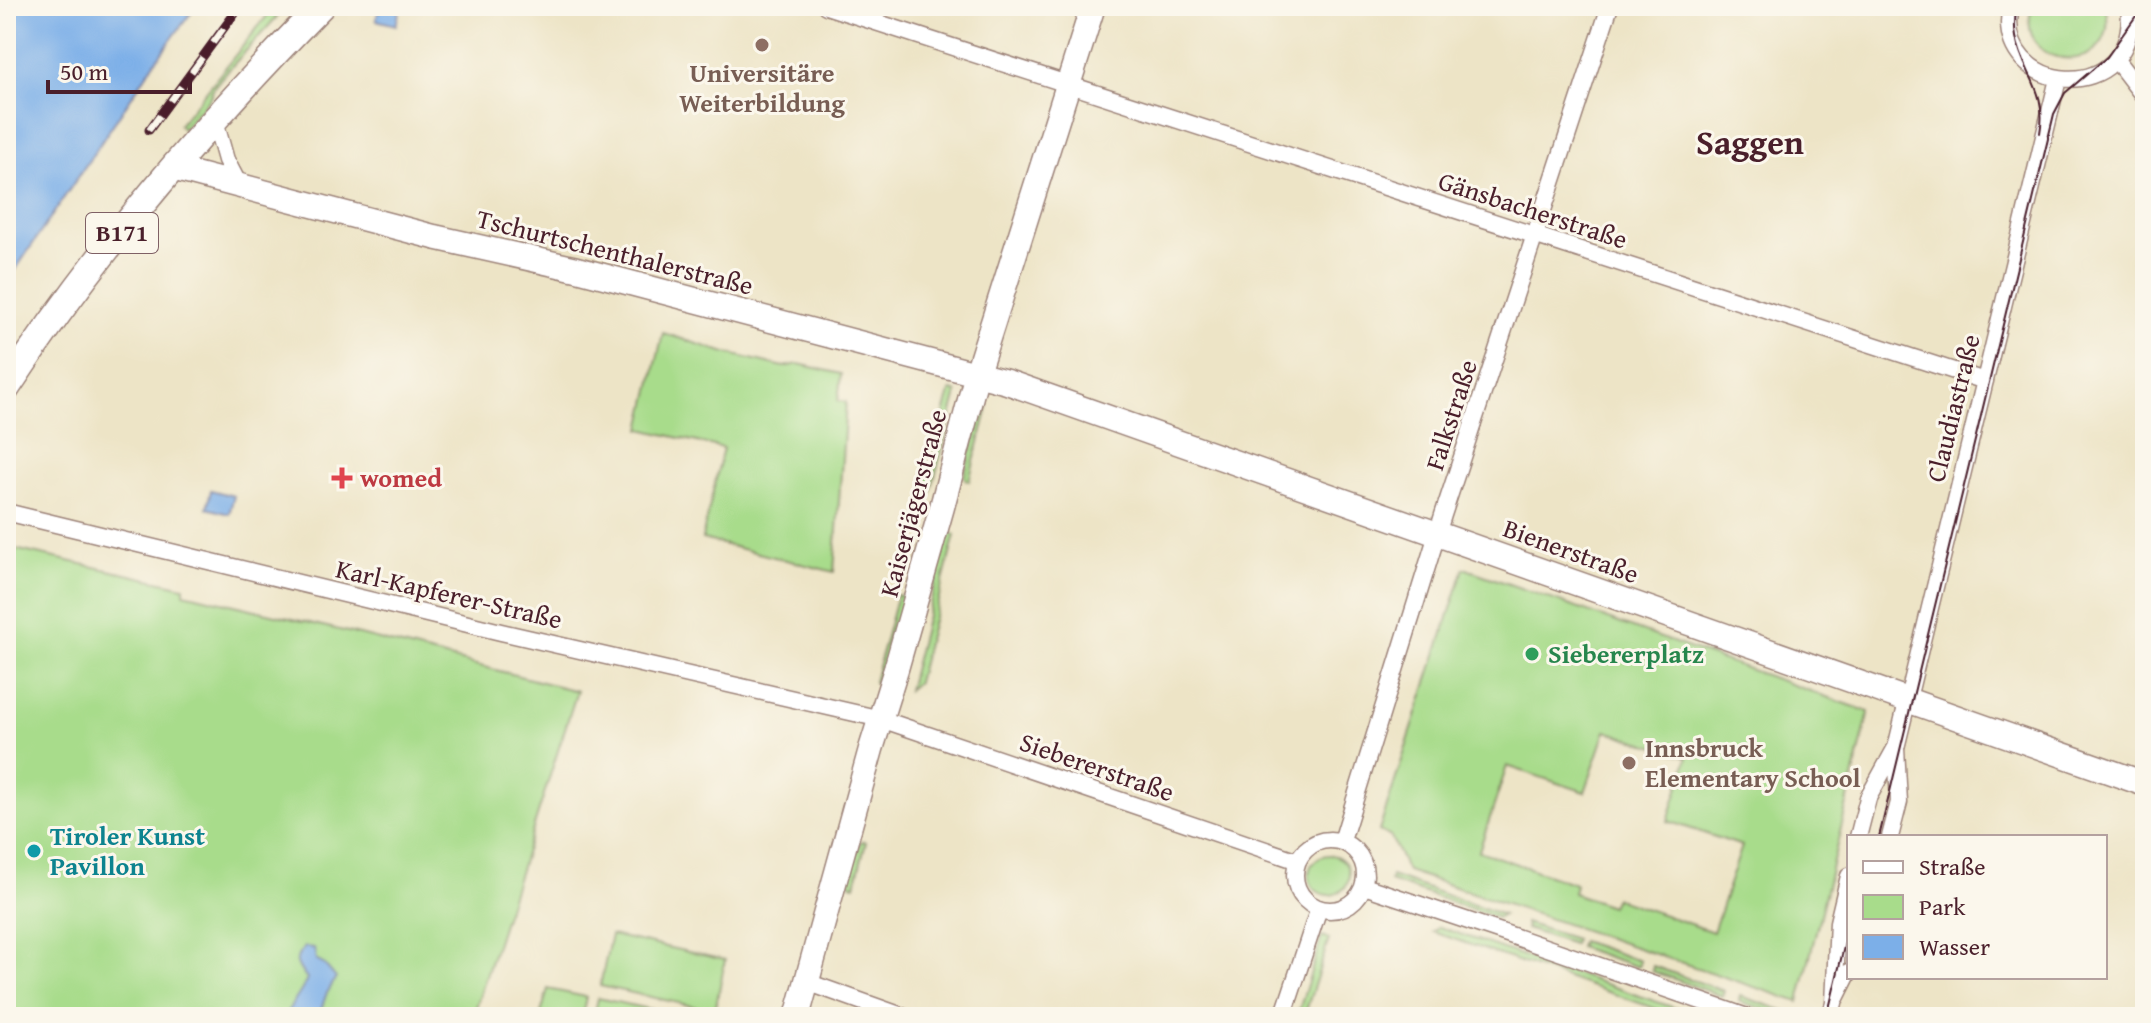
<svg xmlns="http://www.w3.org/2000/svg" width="2151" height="1023" viewBox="0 0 2151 1023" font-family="'Gentium Book Plus',serif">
  <rect width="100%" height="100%" fill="#fbf7ec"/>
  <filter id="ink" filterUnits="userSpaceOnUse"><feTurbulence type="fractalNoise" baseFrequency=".0125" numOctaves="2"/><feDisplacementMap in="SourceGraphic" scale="16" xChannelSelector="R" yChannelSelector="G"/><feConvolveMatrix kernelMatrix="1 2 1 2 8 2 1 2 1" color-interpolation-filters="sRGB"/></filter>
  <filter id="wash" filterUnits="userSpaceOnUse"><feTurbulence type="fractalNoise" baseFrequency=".006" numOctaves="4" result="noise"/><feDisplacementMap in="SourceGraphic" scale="32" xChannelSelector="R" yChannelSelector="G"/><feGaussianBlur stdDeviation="1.8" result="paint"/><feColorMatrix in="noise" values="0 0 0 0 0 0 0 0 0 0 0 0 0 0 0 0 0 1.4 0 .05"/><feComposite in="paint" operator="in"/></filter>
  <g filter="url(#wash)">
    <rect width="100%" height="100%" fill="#ede4c6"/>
    <!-- green -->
    <path fill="#a8dc8b" stroke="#797e5b" stroke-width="2" fill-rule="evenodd" d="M275,6H287L222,77L214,87L209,99L183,129L179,125L187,115Z
      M2032,6H2105C2125,77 2012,75 2032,6Z
      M663,333L726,353L784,367L799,364L841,374L838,401L846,402L834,572L702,539L723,448L641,429Z
      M952,391L957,393L930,495L926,498L922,497L950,392Z
      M984,403L987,404L988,407L969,481L966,480L964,476Z
      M950,533L955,535L917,682L908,690L948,534Z
      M6,547L184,587V593L348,632L577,691L473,1017H6Z
      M1464,568L1869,712L1799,1002L1407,871L1391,837L1379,831ZM1606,731L1688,757L1668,821L1742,846L1713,932L1615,898L1611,906L1573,893L1575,884L1479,851L1507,766L1585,792Z
      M897,595L904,597L879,686L874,682Z
      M863,841L866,842L855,885L851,884L849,880L860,842Z
      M1309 875a20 20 0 1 1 40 0a20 20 0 1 1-40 0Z
      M1391,876L1503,915L1497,918L1390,881Z
      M1525,923L1575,939L1573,944L1526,929Z
      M1439,927L1701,1017H1680L1433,932Z
      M611,935L725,960L715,1011L600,986Z
      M1322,936L1329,939L1304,1017H1297Z
      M1581,941L1640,961L1638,967L1579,947Z
      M1653,966L1724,991L1722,996L1652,971Z
      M548,989L586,997L582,1017H540Z
      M1740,996L1785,1011L1797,1017H1779L1778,1014L1739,1001Z
      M598,998L685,1017H594Z"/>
    <!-- water -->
    <path fill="#7cafe8" stroke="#63678a" stroke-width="2" d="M6,6H196L157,59L6,284Z
      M380,6H401L396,25L376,20Z
      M211,490L234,496L229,514L207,508Z
      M305,947L314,948L316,960L325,965L336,978L326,995L321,1010L325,1017H284C291,1004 302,993 307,979C297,966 291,960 305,947Z"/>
  </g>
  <g filter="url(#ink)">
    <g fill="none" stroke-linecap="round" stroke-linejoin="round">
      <defs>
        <path id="street" d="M826,6L1985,381
          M2011,6C1991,97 2141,109 2129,6
          M2116,60L2145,98
          M215,121L226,160L239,185
          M6,512L501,632L881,719L1298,861
          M1858,837L1868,798L1895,749
          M1890,837L1899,802L1896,748L2058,79
          M1295 875a35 35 0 1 1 70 0a35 35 0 1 1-70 0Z
          M1342,841L1443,515L1610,6
          M1364,886L1510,935L1747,1017
          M807,982L905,1017
          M1836,998L1849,972
          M1283,1017L1319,908
          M1830,1017L1834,1003L1838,922L1849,876"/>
        <path id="secondary" d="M172,168L434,237L577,269L1007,382L2145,784
          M797,1017L871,749L896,669L942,507L977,373L1093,6"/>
        <path id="primary" d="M6,389C96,252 206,123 321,6"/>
      </defs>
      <!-- street casing -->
      <use href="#street" stroke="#9c8278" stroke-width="19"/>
      <!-- secondary casing -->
      <use href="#secondary" stroke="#9c8278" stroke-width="27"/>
      <!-- primary casing -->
      <use href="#primary" stroke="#9c8278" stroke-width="29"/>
      <!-- street -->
      <use href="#street" stroke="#fff" stroke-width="16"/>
      <!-- secondary -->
      <use href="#secondary" stroke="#fff" stroke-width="24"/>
      <!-- primary -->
      <use href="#primary" stroke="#fff" stroke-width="26"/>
      <!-- tram -->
      <path stroke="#4a1f2b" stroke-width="2" d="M2017,6C2015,16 2014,27 2016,37C2023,74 2048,90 2040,133
        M1879,837L2054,114L2065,93L2107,57L2143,6
        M1827,1017L1849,926"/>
      <defs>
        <path id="rail" d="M149,130L240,6"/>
      </defs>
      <!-- rail casing -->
      <use href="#rail" stroke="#4a1f2b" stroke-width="9"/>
      <!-- rail -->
      <use href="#rail" stroke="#fbf7ec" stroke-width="6" stroke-dasharray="18" stroke-linecap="butt"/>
    </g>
  </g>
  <!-- markers -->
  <g fill="#8d6e63" stroke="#fbf7ec" stroke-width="3">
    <circle cx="762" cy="45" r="8"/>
    <circle cx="1629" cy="763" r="8"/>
  </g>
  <path fill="#e0444e" stroke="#fbf7ec" stroke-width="3" d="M338 466h8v8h8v8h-8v8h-8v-8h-8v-8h8z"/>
  <circle fill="#2e9e5b" stroke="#fbf7ec" stroke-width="3" cx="1532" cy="654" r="8"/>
  <circle fill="#0f9aa8" stroke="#fbf7ec" stroke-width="3" cx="34" cy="851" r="8"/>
  <g text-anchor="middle" stroke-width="6" stroke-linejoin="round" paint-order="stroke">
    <!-- shield labels -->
    <rect fill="#fbf7ec" stroke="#7f6065" stroke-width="2" x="86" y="213" width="72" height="40" rx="6"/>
    <g font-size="24" font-weight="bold" fill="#4a1f2b">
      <text x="122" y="241">B171</text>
    </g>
    <!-- education labels -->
    <g font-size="26" font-weight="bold" fill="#785e54" stroke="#fbf7ec">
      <text x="762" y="82">Universitäre<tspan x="762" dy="30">Weiterbildung</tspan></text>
      <text x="1645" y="757" text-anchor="start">Innsbruck<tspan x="1645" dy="30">Elementary School</tspan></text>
    </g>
    <!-- street labels -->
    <g font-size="26" fill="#4a1f2b" stroke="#fbf7ec">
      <text transform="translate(1533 210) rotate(18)" y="9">Gänsbacherstraße</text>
      <text transform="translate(615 252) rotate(14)" y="9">Tschurtschenthalerstraße</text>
      <text transform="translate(1953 408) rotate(-76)" y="9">Claudiastraße</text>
      <text transform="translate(1451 415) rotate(-72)" y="9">Falkstraße</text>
      <text transform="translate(913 503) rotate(-75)" y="9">Kaiserjägerstraße</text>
      <text transform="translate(1571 551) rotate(20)" y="9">Bienerstraße</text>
      <text transform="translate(449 594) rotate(13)" y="9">Karl-Kapferer-Straße</text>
      <text transform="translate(1097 767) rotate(19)" y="9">Siebererstraße</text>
    </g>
    <!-- health labels -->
    <g font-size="26" font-weight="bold" fill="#be3a42" stroke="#fbf7ec" text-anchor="start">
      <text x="360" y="487">womed</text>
    </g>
    <!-- leisure labels -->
    <g font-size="26" font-weight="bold" fill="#27864d" stroke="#fbf7ec" text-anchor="start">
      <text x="1548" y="663">Siebererplatz</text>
    </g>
    <!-- culture labels -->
    <g font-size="26" font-weight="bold" fill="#0d838f" stroke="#fbf7ec" text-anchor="start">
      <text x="50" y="845">Tiroler Kunst<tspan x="50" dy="30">Pavillon</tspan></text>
    </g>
    <!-- district labels -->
    <g font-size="34" font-weight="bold" fill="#4a1f2b" stroke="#fbf7ec">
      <text x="1750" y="154">Saggen</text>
    </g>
  </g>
  <!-- margin -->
  <rect width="2151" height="1023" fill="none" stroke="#fbf7ec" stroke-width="32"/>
  <!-- legend -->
  <rect x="1847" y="835" width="260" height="144" fill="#fbf7ec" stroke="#b4a19f" stroke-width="2"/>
  <rect x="1863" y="861" width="40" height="12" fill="#ffffff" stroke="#b4a19f" stroke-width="2"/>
  <text x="1919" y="875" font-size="24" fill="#4a1f2b">Straße</text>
  <rect x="1863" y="895" width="40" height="24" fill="#a8dc8b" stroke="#b4a19f" stroke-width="2"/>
  <text x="1919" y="915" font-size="24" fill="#4a1f2b">Park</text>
  <rect x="1863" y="935" width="40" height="24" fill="#7cafe8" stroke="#b4a19f" stroke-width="2"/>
  <text x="1919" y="955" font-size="24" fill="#4a1f2b">Wasser</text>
  <!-- scale -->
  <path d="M48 80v12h142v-12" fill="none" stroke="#4a1f2b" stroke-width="4"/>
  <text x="60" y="80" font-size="24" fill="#4a1f2b" stroke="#fbf7ec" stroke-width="6" paint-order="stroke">50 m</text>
</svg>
